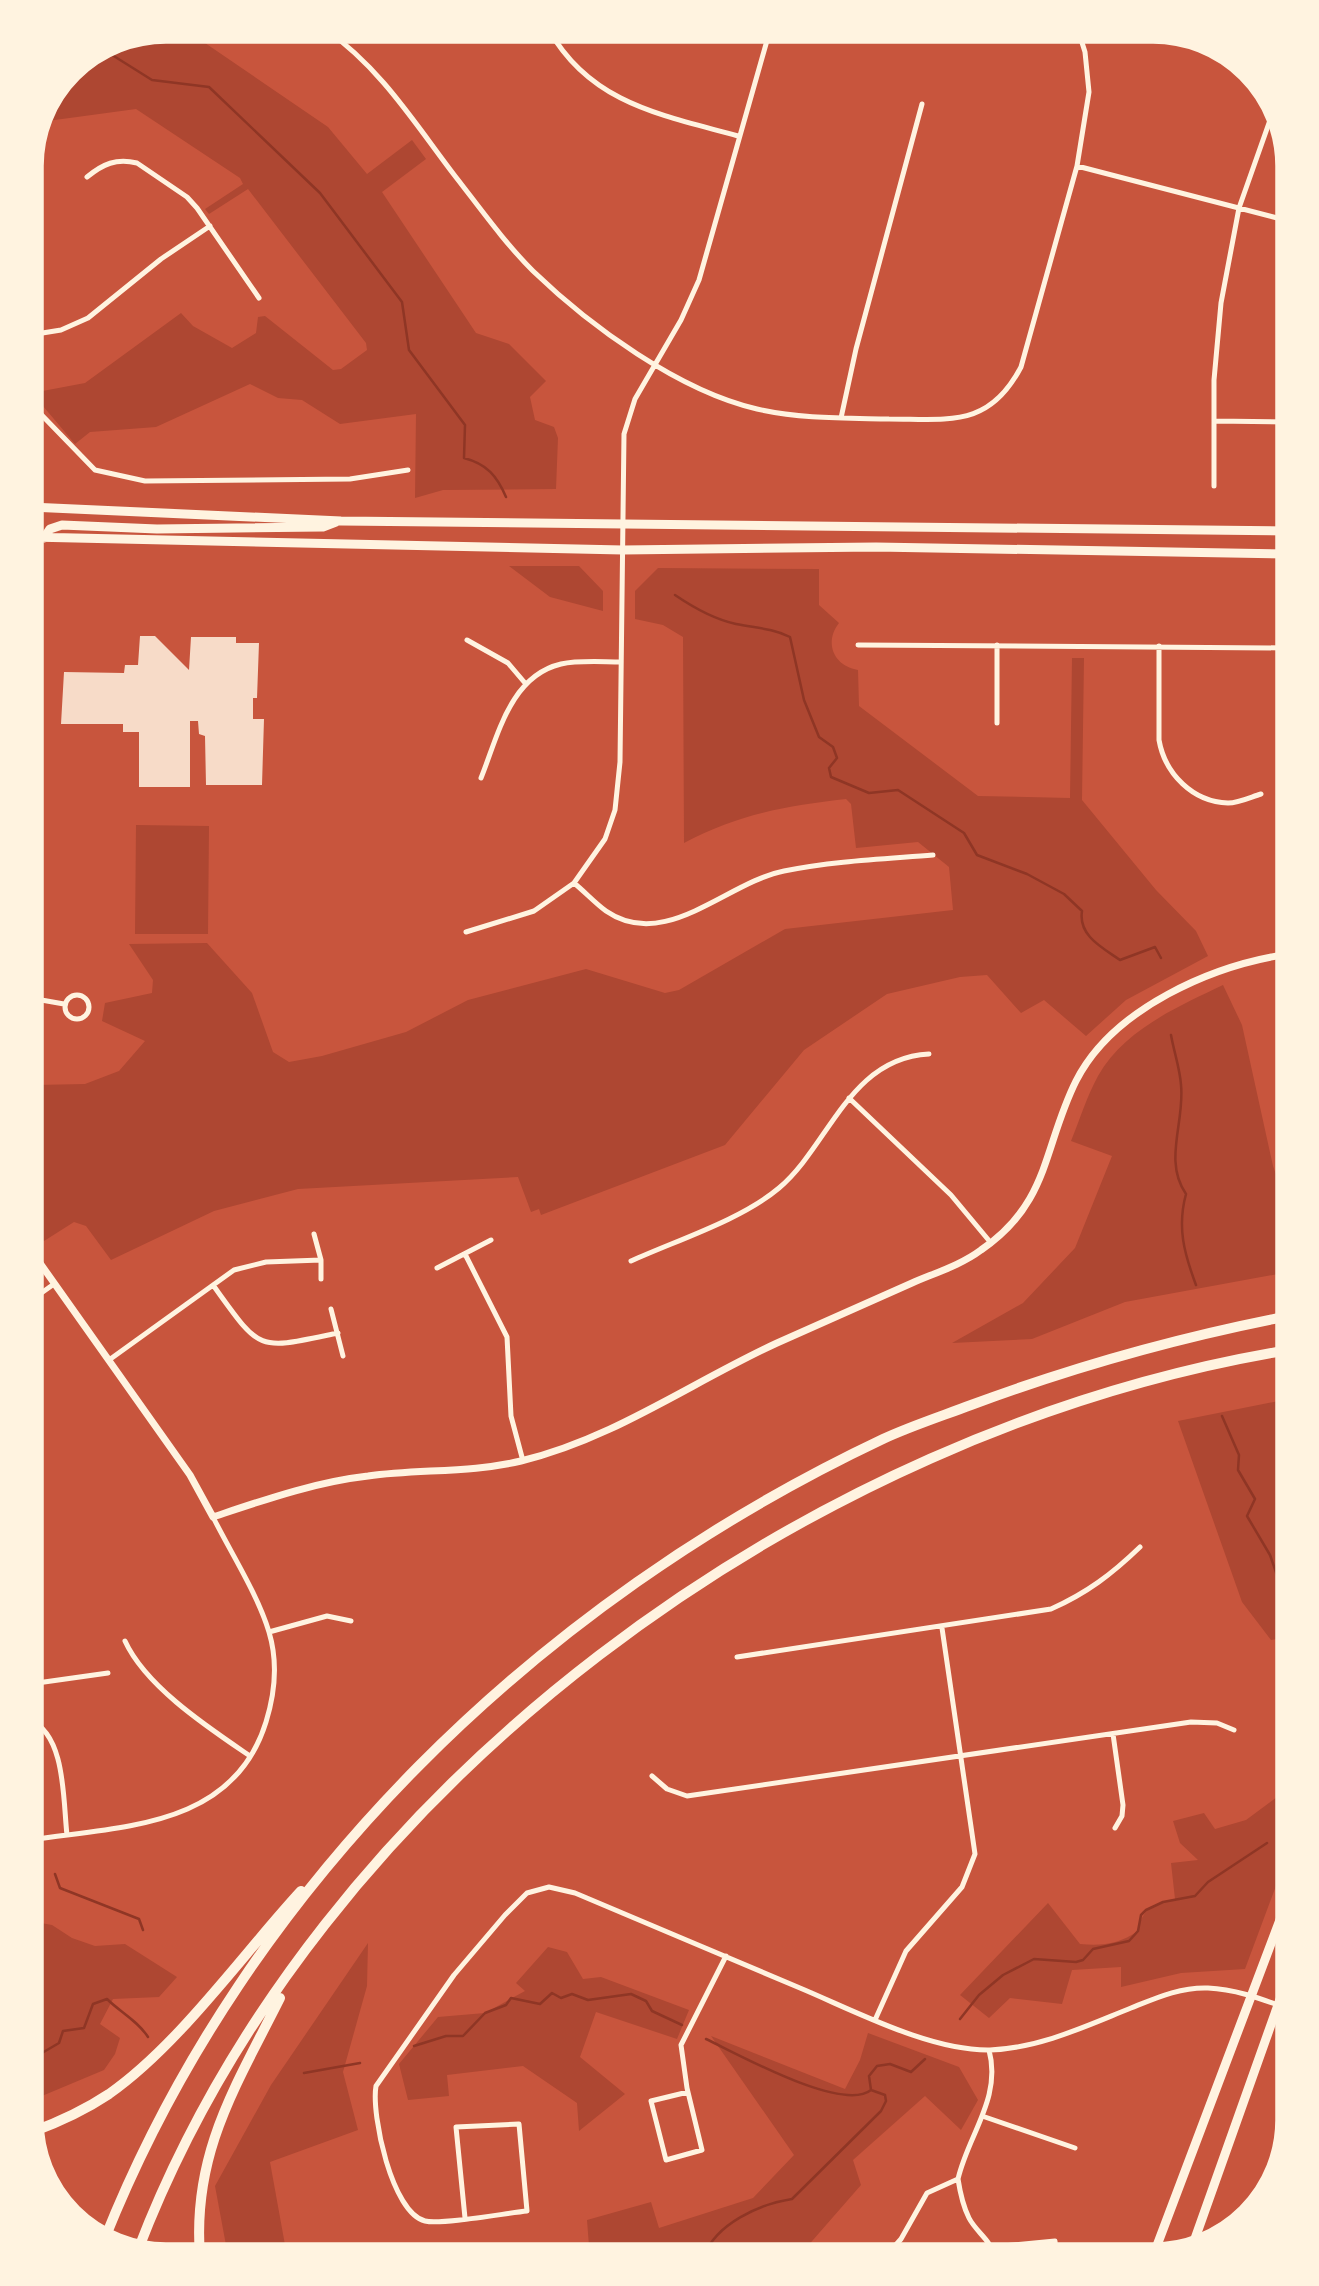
<svg xmlns="http://www.w3.org/2000/svg" width="1319" height="2286" viewBox="0 0 1319 2286" font-family="Lato,sans-serif">
  <rect width="100%" height="100%" fill="#c8553d"/>
  <!-- green -->
  <path fill="#ae4732" d="M166,30H186L328,127L367,174L412,140L426,159L382,192L476,333L509,344L546,381L530,397L535,420L554,427L558,438L556,489L443,490L415,498L416,414L340,424L302,400L278,398L250,384L156,427L90,432L75,444L32,393L85,383L181,313L193,326L232,348L256,333L258,317L265,316L333,370L341,369L367,350L366,343L248,189L209,214L205,209L243,184L240,178L136,109L40,122C42,93 88,48 116,39C132,34 149,33 166,30Z
    M509,566H579L603,591V611L550,597Z
    M658,568L819,569V605L839,623C824,642 833,666 858,670L859,706L978,796L1070,798L1072,658H1084L1082,800L1156,890L1196,931L1208,956L1126,1000L1086,1036L1044,1000L1021,1013L987,975L960,977L887,994L804,1050L725,1145L541,1215L539,1209L531,1212L518,1177L298,1189L214,1211L111,1260L86,1226L74,1222L44,1241L30,1222V1088L35,1085L85,1084L119,1071L145,1041L102,1021L105,1003L152,993L153,980L129,944L207,943L252,993L273,1052L289,1062L322,1056L406,1032L468,1000L586,969L665,993L679,990L785,929L953,910L949,867L918,842L856,848L851,804L846,799C786,806 738,814 684,843L683,637L663,625L635,619V591Z
    M136,825L209,826L208,934H135Z
    M1223,985L1242,1025L1273,1166L1289,1211V1272L1125,1302L1032,1339L952,1343L1023,1303L1075,1248L1112,1156L1071,1141C1080,1119 1087,1096 1098,1076C1124,1030 1177,1007 1223,985Z
    M1289,1399V1637L1271,1640L1242,1602L1178,1421Z
    M1289,1788V1851L1245,1969L1181,1973L1121,1987V1967L1072,1970L1062,2004L1010,1998L989,2018L960,1995L1048,1903L1080,1944C1103,1946 1119,1944 1138,1931C1142,1908 1154,1904 1175,1899L1171,1863L1198,1860L1180,1843L1173,1821L1204,1813L1215,1829L1246,1820Z
    M30,1921L52,1925L72,1938L95,1946L125,1944L177,1977L159,1997L113,1999L100,2024L120,2038L115,2054L104,2070L30,2101Z
    M368,1943L367,1986L343,2072L358,2130L270,2162L287,2256H228L215,2186L271,2085Z
    M548,1947L567,1952L583,1979L601,1977L689,2010L677,2039L596,2012L580,2057L625,2094L579,2131L577,2103L523,2066L447,2075L449,2096L408,2100L399,2064L438,2017L485,2013L525,1991L516,1983Z
    M868,2033L959,2067L978,2100L961,2130L925,2096L853,2160L861,2185L799,2256H569L589,2246L587,2220L651,2202L659,2228L753,2198L794,2155L711,2036L845,2089L860,2060Z"/>
  <g fill="none" stroke-linecap="round" stroke-linejoin="round">
    <!-- stream -->
    <path stroke="#8f3625" stroke-width="2.5" d="M101,48L152,80L209,87L320,193L402,302L409,350L465,425L464,458C487,464 497,476 506,497
      M675,595C694,608 713,619 736,624C755,628 772,628 790,637L804,700L819,737L833,747L837,758L829,768L831,777L869,793L898,790L964,833L977,855L1027,874L1064,894L1082,911C1078,936 1103,948 1120,960L1155,947L1161,958
      M1171,1035C1174,1052 1180,1069 1181,1085C1185,1122 1163,1161 1186,1194C1177,1227 1184,1253 1196,1285
      M1222,1416L1239,1455L1238,1470L1255,1499L1247,1516L1270,1555L1289,1610
      M55,1874L60,1888L139,1919L143,1930
      M960,2019L979,1995L1003,1975L1034,1959L1076,1962L1083,1960L1093,1949L1129,1941L1138,1931L1141,1915L1146,1910L1163,1902L1195,1896L1208,1882L1267,1843
      M706,2039C736,2053 842,2113 871,2090
      M414,2046L446,2036H463L485,2013L506,2005L511,1998L540,2004L552,1993L561,1998L572,1994L588,2000L631,1994L646,2001L652,2011L682,2025
      M30,2060L59,2043L63,2031L84,2028L93,2004L107,1999C120,2012 138,2021 148,2037
      M304,2073L360,2063
      M704,2256C716,2224 759,2204 792,2199L881,2111L886,2101L885,2095L871,2090L869,2076L877,2066L890,2064L911,2072L925,2059"/>
  </g>
  <!-- building -->
  <path fill="#f7dbc8" d="M140,636H155L189,670L191,637H236V643H259L257,698H253V719H264L262,785H206L205,736L199,734L198,721H190V787H139V732H123V724H61L64,672L124,673L125,665H138Z"/>
  <g fill="none" stroke-linecap="round" stroke-linejoin="round">
    <!-- minor -->
    <path stroke="#fff3e0" stroke-width="5" d="M326,30C380,67 416,125 455,176C480,208 504,242 533,271C590,326 679,391 757,409C800,419 845,418 889,419C950,419 989,428 1021,367L1077,166L1089,92L1085,52L1078,30
      M549,30C591,104 662,115 738,136
      M1077,166L1289,221
      M87,177C103,164 116,158 137,163L187,197L197,208L259,298
      M30,335L61,330L88,318L161,259L210,226
      M30,403L95,470L145,481L350,479L408,470
      M841,418L856,349L922,104
      M1214,421L1289,422
      M1214,486V380L1221,303L1239,208L1275,106
      M467,640L508,663L525,683
      M858,645L1289,648
      M1159,646V740C1165,774 1193,802 1228,803C1239,803 1251,797 1261,794
      M997,723V645
      M481,778C498,736 510,676 561,664C579,660 602,662 621,662
      M574,883C585,892 595,903 606,911C665,952 727,882 784,871C833,861 883,859 933,855
      M466,932L534,911L574,883L605,839L615,810L620,762L624,434L635,399L681,320L699,280L770,30
      M65 1007a12 12 0 1 1 24 0a12 12 0 1 1-24 0Z
      M30,998L64,1004
      M849,1098L951,1195L991,1243
      M314,1234L321,1260V1279
      M465,1254L507,1337L511,1416L523,1461
      M631,1261C677,1240 741,1220 779,1188C829,1146 849,1058 929,1054
      M437,1268L491,1240
      M213,1285C262,1353 256,1350 338,1333
      M30,1301L54,1284
      M331,1309L343,1356
      M109,1360L234,1270L266,1262L321,1260
      M269,1632L327,1616L351,1621
      M125,1641C146,1687 209,1728 250,1756
      M737,1657L1051,1609C1087,1593 1112,1574 1140,1547
      M30,1684L108,1673
      M30,1720C66,1735 63,1801 67,1835
      M1113,1734L1123,1805L1122,1816L1115,1828
      M652,1776L667,1789L687,1796L1191,1722L1217,1723L1234,1730
      M30,1840C120,1826 233,1829 266,1722C275,1693 278,1662 269,1632C258,1595 231,1553 213,1517
      M875,2020L906,1951L962,1887L975,1854L942,1628
      M688,2092L651,2101L666,2160L702,2150L687,2088L681,2045L726,1956
      M985,2117L1075,2148
      M958,2179C960,2192 963,2206 969,2218C976,2232 992,2241 994,2256
      M465,2218L456,2127L519,2124L527,2211C507,2213 442,2225 425,2221C392,2213 371,2115 376,2086L454,1975L505,1915L527,1893L549,1887L575,1893C650,1925 725,1956 800,1988C855,2011 930,2051 990,2050C1040,2048 1086,2026 1131,2008C1156,1998 1180,1987 1208,1988C1236,1989 1264,2000 1289,2009
      M993,2247L1055,2241L1056,2256
      M886,2256L901,2239L927,2193L958,2179C968,2135 1002,2098 989,2050"/>
    <!-- tertiary -->
    <path stroke="#fff3e0" stroke-width="7" d="M30,1249L190,1475L213,1517C264,1500 315,1482 368,1476C419,1469 471,1473 521,1461C613,1439 692,1382 777,1343C822,1323 867,1303 912,1283C935,1273 961,1265 981,1250C1050,1203 1043,1147 1076,1081C1113,1008 1213,965 1289,954"/>
    <!-- primary -->
    <path stroke="#fff3e0" stroke-width="9" d="M30,507L341,521L1289,531
      M30,537L623,550L876,547L1289,554
      M44,538L50,529L62,525L157,529L323,527L336,522
      M1192,2247L1289,1974
      M1153,2256L1289,1896"/>
    <!-- motorway -->
    <path stroke="#fff3e0" stroke-width="10" d="M32,2132C59,2122 85,2110 109,2094C179,2045 242,1955 301,1891
      M105,2238C247,1883 540,1601 883,1439C911,1426 942,1416 971,1405C1076,1366 1180,1337 1289,1316
      M138,2250C316,1785 806,1429 1289,1350
      M200,2256C192,2153 236,2086 280,1998"/>
  </g>
  <!-- crop -->
  <path d="M0 0H1319V2286H0ZM166 42H1153A124 124 0 0 1 1277 166V2120A124 124 0 0 1 1153 2244H166A124 124 0 0 1 42 2120V166A124 124 0 0 1 166 42Z" fill="#fff3e0" fill-rule="evenodd"/>
  <path fill="none" stroke="#fff3e0" stroke-width="3.5" d="M166 42H1153A124 124 0 0 1 1277 166V2120A124 124 0 0 1 1153 2244H166A124 124 0 0 1 42 2120V166A124 124 0 0 1 166 42Z"/>
</svg>
